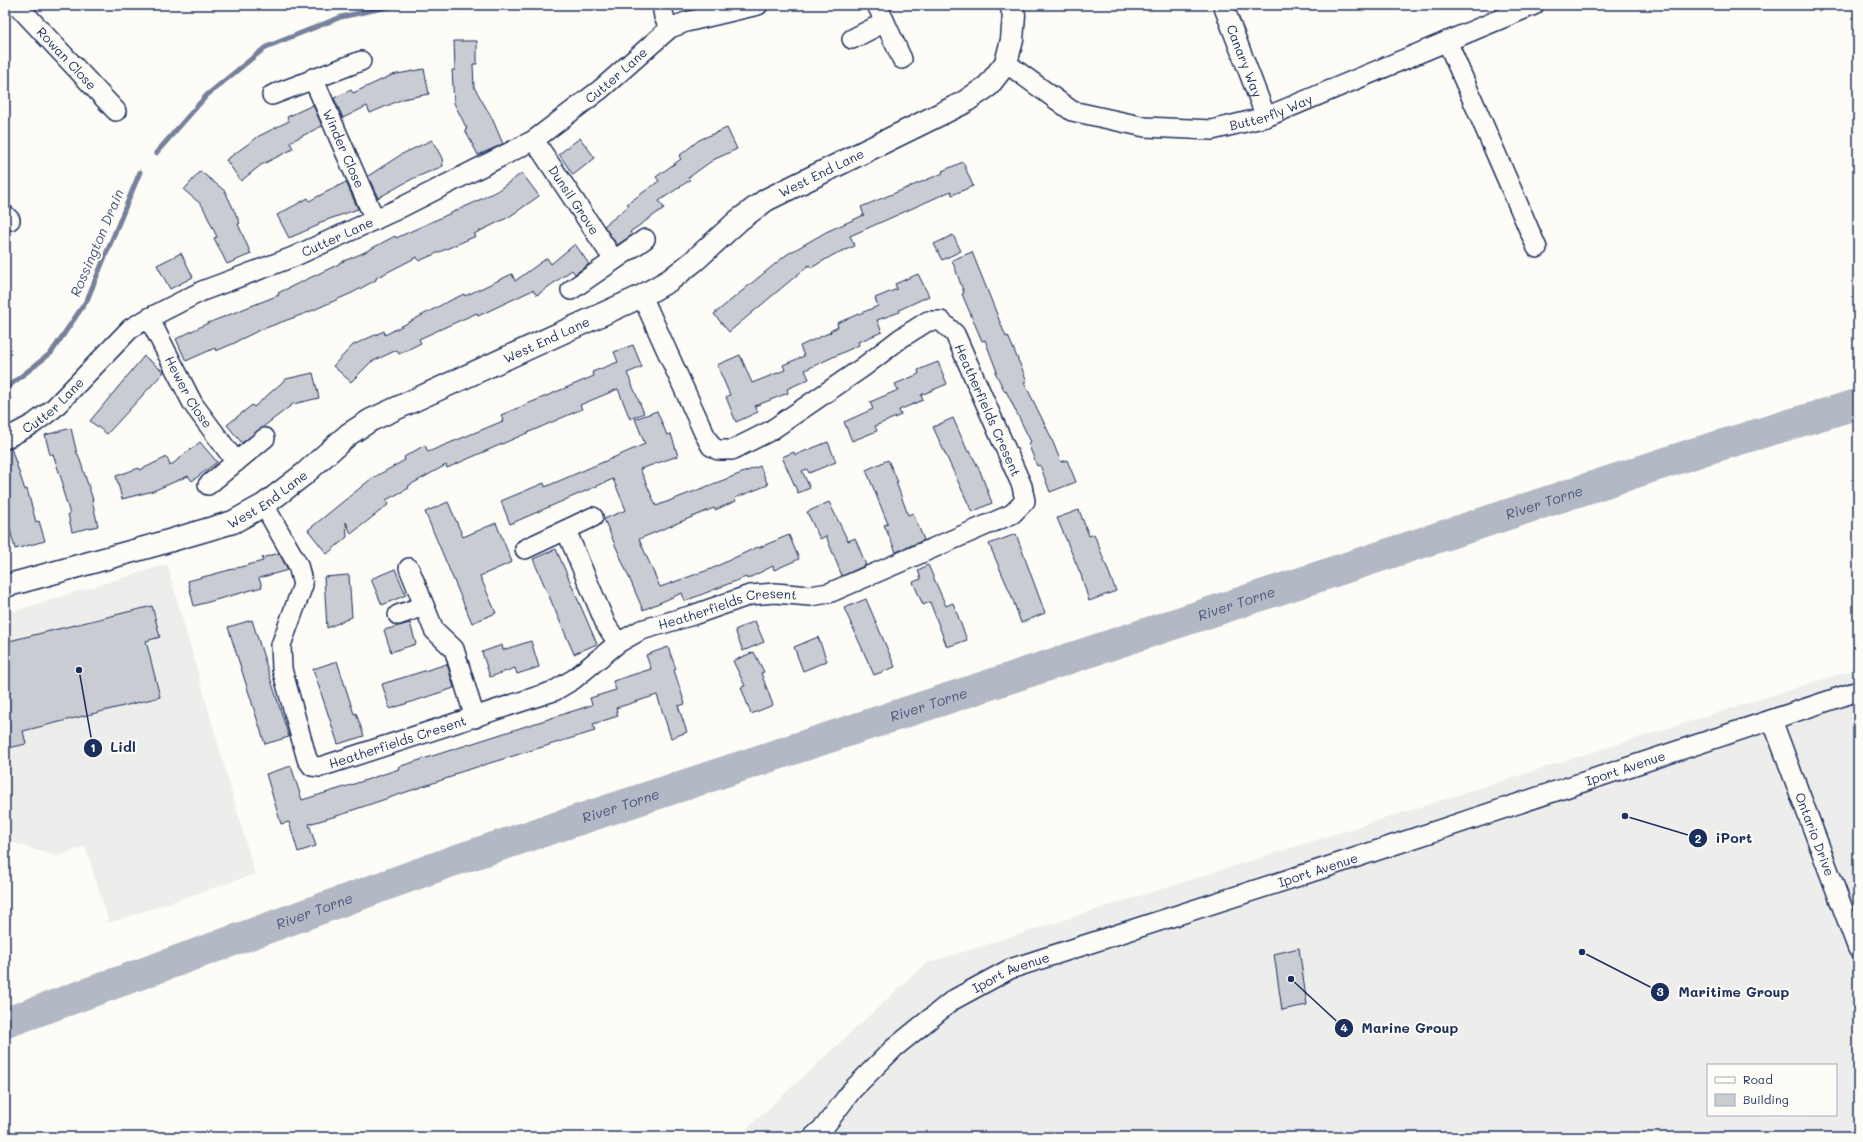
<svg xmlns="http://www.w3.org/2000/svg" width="1863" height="1142" viewBox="0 0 1863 1142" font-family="Mali,sans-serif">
  <rect width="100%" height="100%" fill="#fdfcf7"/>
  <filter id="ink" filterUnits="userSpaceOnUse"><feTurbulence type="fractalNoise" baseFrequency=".025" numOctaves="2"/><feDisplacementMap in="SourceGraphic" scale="8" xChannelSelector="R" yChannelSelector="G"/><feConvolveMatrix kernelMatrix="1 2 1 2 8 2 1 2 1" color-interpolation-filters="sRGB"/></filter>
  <g filter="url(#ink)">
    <!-- built -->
    <path fill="#edeeec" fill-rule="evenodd" d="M167,564L255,874L109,923L85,846L57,857L9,841L11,798L5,791V614Z
      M1858,668V1137H728L742,1133L925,964ZM1708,1065H1836V1115H1708Z"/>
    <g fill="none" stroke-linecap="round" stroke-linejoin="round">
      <!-- stream -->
      <path stroke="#76819c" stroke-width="5" d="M156,153L207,95L266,47L341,17L397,5
        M5,389L51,353L87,300L140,172"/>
      <!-- river -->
      <path stroke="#b3b8c5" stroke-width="31" id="s1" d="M5,1023L453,861L1698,452L1858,404"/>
    </g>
    <!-- building -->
    <path fill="#c9ccd3" stroke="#1b2f5e" d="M454,41H477V64H473L474,87L492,118L503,144L478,155L465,130L467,129L454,103L452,70H455Z
      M424,69L429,94L403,99L370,113L367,106L343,118L334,98L351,90L353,93L392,75Z
      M313,105L322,126L290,142L293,149L261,165L241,181L226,160L259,136L289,121L287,117Z
      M727,128L737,149L713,160L688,178L690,180L659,201L664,208L630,232L632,235L617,245L604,226L629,206L627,204L659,181L656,177L681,159L679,156L699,140Z
      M580,138L595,158L573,175L559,154Z
      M432,140L442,158L443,166L412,179L378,198L368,176L402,154Z
      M963,162L973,186L952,195L951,191L850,236L855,246L835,254L811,268L809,265L729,332L714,314L786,255L826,232L864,215L861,207L943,173L942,171Z
      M200,171L225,191L240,223L238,224L251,254L227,264L214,238L217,237L202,205L184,190Z
      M522,173L539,196L509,217L474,234L476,236L419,261L417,257L376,278V280L352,293L309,312L260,330L237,341V342L216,351L215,348L186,361L176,339L208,323L279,295L278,293L339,264V263L363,253L395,236L396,238L471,204L497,191Z
      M346,182L358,209L318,223L319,225L289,238L277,215L308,198L309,201Z
      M953,235L961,251L942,260L934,244Z
      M575,244L589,264L575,274L572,270L537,295L533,290L478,316L477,313L452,324L419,339L421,343L399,354L397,350L371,362L351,382L333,366L353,345L384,331L385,335L443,304L464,294L465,296L512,274L515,281L547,258L551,264Z
      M972,252L1006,337L1008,336L1027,381L1024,382L1050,435L1061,462L1067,460L1076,482L1050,492L1040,465L1037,466L1028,443L1031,442L1006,391L1005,392L995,372H997L985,340L982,341L962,294L964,293L952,260Z
      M181,253L193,277L170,289L157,265Z
      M918,274L929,296L899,310L900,312L877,320L882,332L858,342L859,345L805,370L809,379L787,389L788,393L755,406L758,412L736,422L726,397L730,395L717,365L740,355L752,383L785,370L783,365L804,356L800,346L831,332L830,331L838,327L837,323L878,306L875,298L897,289L895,284Z
      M633,345L642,367L627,373L644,413L630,419L618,389L580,405L582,409L447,468L446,465L408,486L409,488L386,500L389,504L351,534L346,522L347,537L327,554L308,530L371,479L405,460L404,457L425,445L428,452L503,421L501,415L594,376L592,372L618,362L614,352Z
      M144,356L164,372L107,434L90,421Z
      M938,362L947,384L921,395L923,400L899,410L901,415L875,426L877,431L852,441L844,422L873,409L870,402L898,390L895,384L919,374L918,370Z
      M313,373L319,398L293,404L242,443L227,425L252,405L254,407L286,379Z
      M657,411L667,435L671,434L678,456L640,469L656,506L760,466L768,485L735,498L736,501L715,510L714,508L639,539L660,587L711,569L757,547L758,548L789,535L799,559L774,570L773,566L747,579L746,577L685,601L682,593L643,610L604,519L626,510L613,479L510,524L501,501L544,483L545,487L645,444L635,419Z
      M953,418L968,452L970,451L980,471L992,503L972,512L933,427Z
      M71,428L77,454H78L93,500H92L98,526L72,532L68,514H70L62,488L64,487L53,454L50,455L45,435Z
      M200,442L217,462L192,481L188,476L153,491L122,499L116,476L139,468L140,470L167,457L170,466Z
      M828,442L836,462L809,473L807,469L802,471L810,488L798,493L782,457L794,452L795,455Z
      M11,448L25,490L27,489L36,522L39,521L45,541L15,549L8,521H5V450Z
      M888,460L898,482H896L908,515L913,513L924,540L896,552L884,525L888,524L866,470Z
      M448,502L463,537L496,523L512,562L480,576L496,613L472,623L425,512Z
      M829,502L848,541L855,538L866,565L842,576L826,536L820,539L807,512Z
      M1079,510L1089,536L1094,534L1116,591L1089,601L1081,575L1057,518Z
      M1016,534L1045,613L1021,623L1012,597L989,544Z
      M556,549L597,644L574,654L533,559Z
      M279,553L288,570L259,578L262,587L194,606L188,581L263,561L262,558Z
      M928,565L946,606L953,603L967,640L947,647L930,602L923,605L913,582L921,579L918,570Z
      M395,569L406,595L382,605L371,579Z
      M349,575L352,617L327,628L324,577Z
      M866,599L895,667L874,675L844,608Z
      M152,606L160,637L146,641L160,697L23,731L26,744L5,749V642Z
      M252,620L289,737L265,744L228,627Z
      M755,621L764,642L743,651L735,630Z
      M410,623L416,644L391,652L384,630Z
      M818,637L827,661L803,671L794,647Z
      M531,641L539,667L517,674L515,668L490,677L482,652L502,645L503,650Z
      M668,647L676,669L674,670L685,704L678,706L687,732L671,738L657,695L616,708L618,716L593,724L595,731L454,774V776L350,811V812L309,824L316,846L298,852L289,822L281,824L266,774L291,766L302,800L348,786L399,769L398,767L592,705L590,698L616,690L613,681L651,669L646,655Z
      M754,652L764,672L761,673L773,705L751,714L741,687L745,686L733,661Z
      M337,661L354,714L356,713L364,736L338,744L313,669Z
      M447,664L454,688L390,709L382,684Z
      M1299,948L1307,1005L1282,1010L1274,954Z"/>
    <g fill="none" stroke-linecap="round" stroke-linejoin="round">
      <defs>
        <g id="minor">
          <path id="s2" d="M17,5L116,111"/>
          <path d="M662,5L664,17L670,28"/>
          <path d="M877,5L902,59"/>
          <path id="s3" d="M1223,5L1266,117"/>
          <path d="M852,39L885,22"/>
          <path d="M1447,41L1537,248"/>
          <path id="s4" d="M1006,63L1072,111L1145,127L1212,130L1266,117L1534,5"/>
          <path id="s5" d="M313,78L375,220"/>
          <path d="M272,95L361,61"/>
          <path id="s6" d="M534,140L614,260"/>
          <path d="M5,215L10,220"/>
          <path d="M571,290L645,239"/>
          <path id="s7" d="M149,318L193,404L236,462"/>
          <path id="s8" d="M5,439L33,424L53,409L131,328L149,318L202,291L293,257L396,210L534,140L601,89L670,28L686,22L758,5"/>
          <path d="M208,485L265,438"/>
          <path id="s9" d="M264,505L298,565L303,585L281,645L282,669L307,759L312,766L320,767L554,691L574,679L618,643L641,630L693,615L750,595L775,593L810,596L829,593L1012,514L1025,501L1022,486L955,334L941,321H928L901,338L862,368L770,431L732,450H718L711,446L704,433L642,296"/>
          <path d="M566,530L606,625L618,643"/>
          <path d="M525,549L593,517"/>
          <path d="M409,568L434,630L454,649L475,718"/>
          <path d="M398,615L424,606"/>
          <path id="s10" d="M1772,720L1858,949"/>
          <path id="s11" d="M813,1137L825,1126L852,1090L894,1048L953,1000L1010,969L1330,866L1858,691"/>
        </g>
        <g id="tertiary">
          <path id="s12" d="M5,586L155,545L233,522L264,505L303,475L349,434L371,420L642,296L670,280L694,261L739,220L766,200L963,103L988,86L1006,63L1012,40L1014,15L1011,5"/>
        </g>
      </defs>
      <!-- minor casing -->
      <use href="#minor" stroke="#1b2f5e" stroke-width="22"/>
      <!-- tertiary casing -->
      <use href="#tertiary" stroke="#1b2f5e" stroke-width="25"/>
      <!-- minor -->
      <use href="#minor" stroke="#fdfcf7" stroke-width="19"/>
      <!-- tertiary -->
      <use href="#tertiary" stroke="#fdfcf7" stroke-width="22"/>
    </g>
  </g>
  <g text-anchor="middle" stroke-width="4" stroke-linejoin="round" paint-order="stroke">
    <!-- street labels -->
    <g font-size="13" fill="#1b2f5e" stroke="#fdfcf7">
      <text dy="5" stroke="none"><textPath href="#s2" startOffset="73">Rowan Close</textPath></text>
      <text dy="5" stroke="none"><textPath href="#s3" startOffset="60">Canary Way</textPath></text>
      <text dy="5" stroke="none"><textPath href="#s8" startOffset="719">Cutter Lane</textPath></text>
      <text dy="5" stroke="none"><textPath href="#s4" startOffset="285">Butterfly Way</textPath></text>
      <text dy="5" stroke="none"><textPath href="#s5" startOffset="77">Winder Close</textPath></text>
      <text dy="5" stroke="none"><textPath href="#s12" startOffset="926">West End Lane</textPath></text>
      <text dy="5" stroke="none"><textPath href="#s6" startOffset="72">Dunsil Grove</textPath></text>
      <text dy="5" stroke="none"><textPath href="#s8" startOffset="395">Cutter Lane</textPath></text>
      <text dy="5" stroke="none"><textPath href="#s12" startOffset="602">West End Lane</textPath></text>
      <text dy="5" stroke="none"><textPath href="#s7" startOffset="84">Hewer Close</textPath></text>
      <text dy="5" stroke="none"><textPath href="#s8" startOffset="59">Cutter Lane</textPath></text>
      <text transform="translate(988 410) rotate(66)" y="5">Heatherfields Cresent</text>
      <text dy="5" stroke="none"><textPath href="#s12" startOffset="278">West End Lane</textPath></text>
      <text dy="5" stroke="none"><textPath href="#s9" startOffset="730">Heatherfields Cresent</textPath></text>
      <text dy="5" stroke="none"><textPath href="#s9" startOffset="369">Heatherfields Cresent</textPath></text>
      <text dy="5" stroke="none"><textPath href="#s11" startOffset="909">Iport Avenue</textPath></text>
      <text dy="5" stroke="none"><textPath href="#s10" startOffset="122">Ontario Drive</textPath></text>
      <text dy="5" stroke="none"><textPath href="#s11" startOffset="585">Iport Avenue</textPath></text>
      <text dy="5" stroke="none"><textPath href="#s11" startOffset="261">Iport Avenue</textPath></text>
    </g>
    <!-- water labels -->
    <g font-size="14" font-style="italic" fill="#49587d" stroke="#fdfcf7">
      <text transform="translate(97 243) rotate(-67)" y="5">Rossington Drain</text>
      <text dy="5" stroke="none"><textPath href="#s1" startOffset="1625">River Torne</textPath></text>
      <text dy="5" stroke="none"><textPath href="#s1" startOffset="1301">River Torne</textPath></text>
      <text dy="5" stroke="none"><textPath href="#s1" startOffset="977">River Torne</textPath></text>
      <text dy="5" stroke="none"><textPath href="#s1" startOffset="653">River Torne</textPath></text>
      <text dy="5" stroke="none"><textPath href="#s1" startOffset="329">River Torne</textPath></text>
    </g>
  </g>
  <!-- callouts -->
  <path fill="none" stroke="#1b2f5e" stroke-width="1.5" d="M79 670L93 748M1625 816L1698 838M1582 952L1660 992M1291 979L1344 1028"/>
  <g fill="#1b2f5e" stroke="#fdfcf7" stroke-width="1.5">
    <circle cx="79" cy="670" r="4"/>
    <circle cx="1625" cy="816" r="4"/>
    <circle cx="1582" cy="952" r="4"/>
    <circle cx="1291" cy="979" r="4"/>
    <circle cx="93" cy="748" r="10"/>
    <circle cx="1698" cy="838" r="10"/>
    <circle cx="1660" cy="992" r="10"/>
    <circle cx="1344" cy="1028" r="10"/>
  </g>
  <g font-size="12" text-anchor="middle" font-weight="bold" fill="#fff">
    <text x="93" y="752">1</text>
    <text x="1698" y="843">2</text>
    <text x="1660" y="996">3</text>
    <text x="1344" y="1032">4</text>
  </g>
  <g font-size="14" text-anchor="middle" font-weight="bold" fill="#1b2f5e" stroke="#fdfcf7" stroke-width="4" stroke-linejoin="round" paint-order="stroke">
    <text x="123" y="752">Lidl</text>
    <text x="1734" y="843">iPort</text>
    <text x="1734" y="997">Maritime Group</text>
    <text x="1410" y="1033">Marine Group</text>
  </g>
  <!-- margin -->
  <rect width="1863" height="1142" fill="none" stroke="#fdfcf7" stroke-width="20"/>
  <rect x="10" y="10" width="1843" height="1122" fill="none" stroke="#1b2f5e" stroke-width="1.5" filter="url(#ink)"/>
  <!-- legend -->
  <rect x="1707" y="1064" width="130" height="52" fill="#fdfcf7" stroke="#a3aaba"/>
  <rect x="1715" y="1077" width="20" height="6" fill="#fdfcf7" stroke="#a3aaba"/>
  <text x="1743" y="1084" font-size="12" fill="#1b2f5e">Road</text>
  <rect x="1715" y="1094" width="20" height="12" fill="#c9ccd3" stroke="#a3aaba"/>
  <text x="1743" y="1104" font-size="12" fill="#1b2f5e">Building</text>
</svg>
